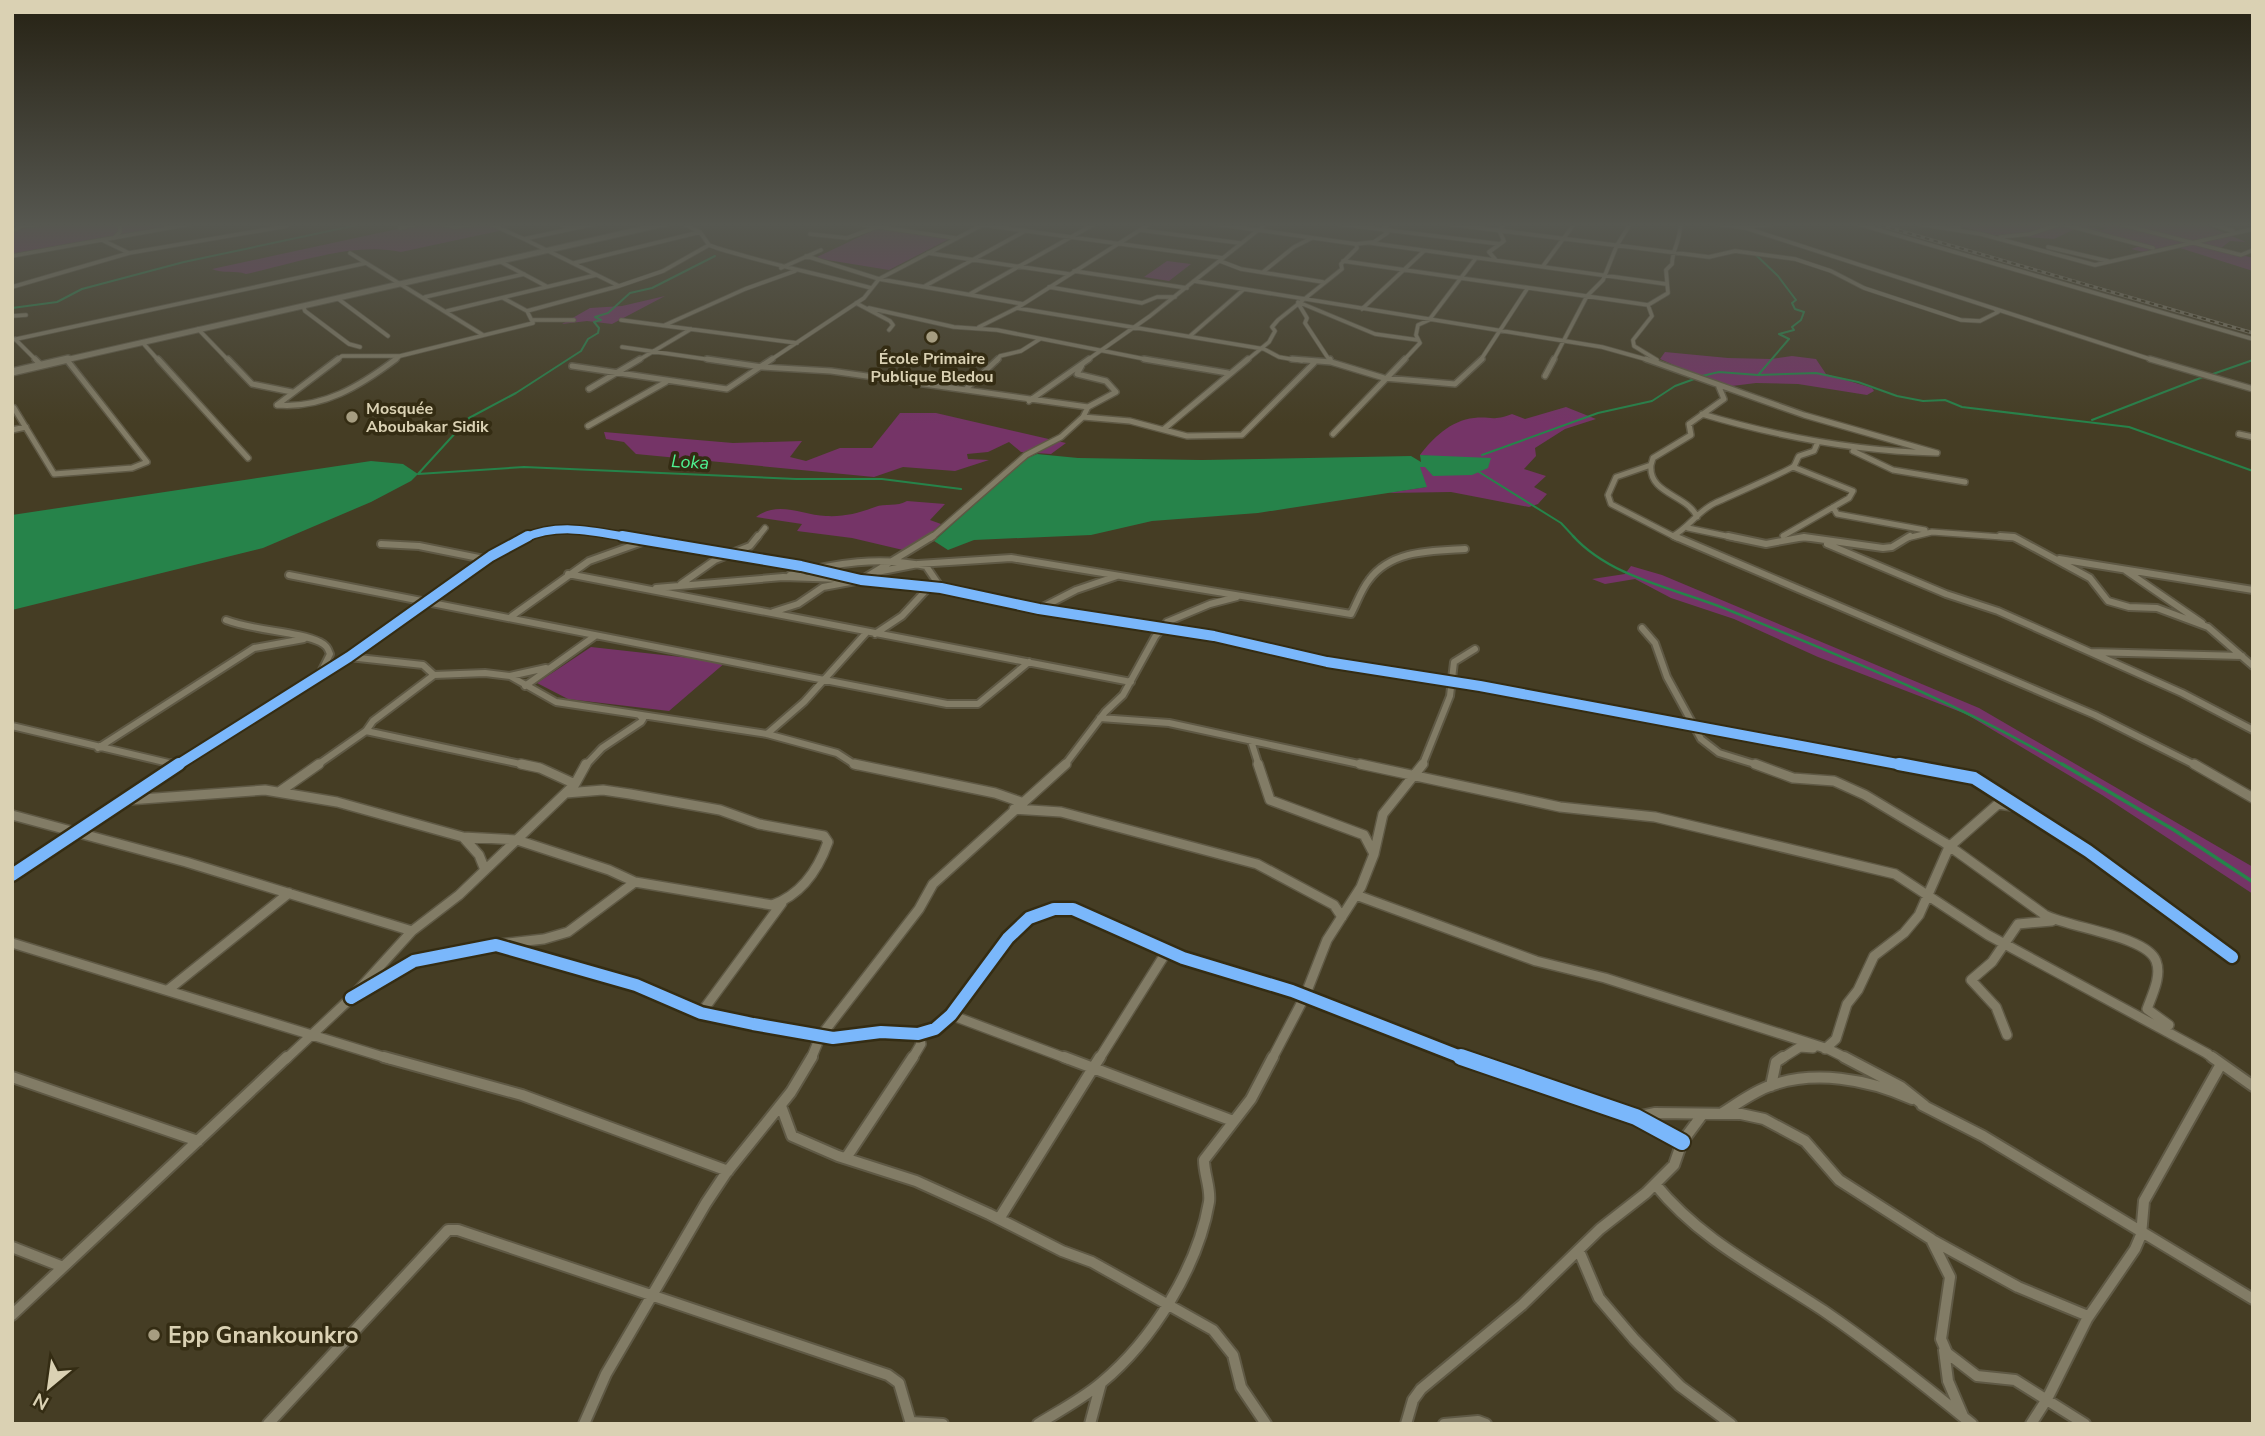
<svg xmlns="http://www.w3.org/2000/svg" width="2265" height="1436" viewBox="0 0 2265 1436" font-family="'Nunito Sans',sans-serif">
  <rect width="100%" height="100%" fill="#453d24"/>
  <!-- green -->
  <path fill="#753467" d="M68,223L70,225L91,223L183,224L12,255V230Z
    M425,223H501L508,229L401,252C354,242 296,263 246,274C235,270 223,274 212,269Z
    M1949,223L2042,225L2043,223H2073L2101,230L2107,228L2084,223H2200L2246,242L2230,241L2220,249L2253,258V271L2180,248L2152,254L2131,249L2140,246L2077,228L2054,239L1992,235Z
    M878,228L949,239L889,270L815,258Z
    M1167,261L1191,264L1169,281L1144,277Z
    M665,296L612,324L587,321L562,324L590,308L622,306Z
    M1665,352L1728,358L1771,359L1792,356L1816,359L1826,374L1872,388L1874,391L1867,395L1798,384L1756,383L1724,387L1660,359Z
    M1566,407L1596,419L1565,429L1535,448L1536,456L1524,469L1546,476L1534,487L1547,494L1538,504L1529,507L1451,492L1387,493L1426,487L1419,467L1482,455L1463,459L1420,455C1432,439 1451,420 1474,418C1492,416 1490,422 1512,414L1525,419Z
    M900,413H936L1066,443L1051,454L1021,452L1009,442L988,452L967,454L968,459L989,460L955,471L903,467L874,477L636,454L624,442L606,439L604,432L733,443L802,441L790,457L806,461L840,448H872Z
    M907,501L945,504L930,520L941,524L928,536L903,550L852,538L797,531L802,524L756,517C778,500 802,515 826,516C844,517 859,513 875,507C885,503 897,507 907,501Z
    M1631,566L1662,575L1979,708L2253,867V894L2102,795L1966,714L1818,657L1734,619L1671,598L1635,579L1605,584L1592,579L1625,574Z
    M591,647L726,662L669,711L568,699L537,683Z"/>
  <!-- water -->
  <path fill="#26834a" d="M1037,454L1078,458L1202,460L1411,456L1421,462L1420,455L1491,458L1488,468L1472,475L1433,476L1425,467H1420L1427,487L1258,513L1152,521L1091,535L974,540L948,550L934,541L1025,459Z
    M371,461L403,464L418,474L411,481L371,502L263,548L12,610V515Z"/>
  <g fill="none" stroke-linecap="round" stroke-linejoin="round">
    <!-- stream-far2 -->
    <path stroke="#26834a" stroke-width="2" d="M1756,255L1778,276L1796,300L1792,303L1795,309L1804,312L1801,320L1792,327L1794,330L1779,334L1789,339L1759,374
      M12,308L57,302L82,289L184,262L367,223
      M2210,375L2253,360
      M1702,376L1719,372L1758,375L1816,373L1858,382L1897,396L1923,401L1945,400L1962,407L2129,427L2253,471
      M2092,420L2203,377
      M1482,455L1598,413L1652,401L1675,386L1697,378
      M1479,472L1561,523L1575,538
      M418,474L524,467L796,479H882L961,489
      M418,474L469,418L516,393L581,351L588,339L598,333L599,328L594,322L601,320L595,317L608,313L630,293L652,288L715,256"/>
    <!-- stream-far1 -->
    <path stroke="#26834a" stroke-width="2.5" d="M1573,536C1612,579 1679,589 1731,611C1845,658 1959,703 2065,766"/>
    <!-- stream -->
    <path stroke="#26834a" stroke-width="3.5" d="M2062,764L2174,830L2253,882"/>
    <defs>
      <path id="street-far4" d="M438,223L455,227L481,223
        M488,223L524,239
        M557,223L571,228
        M682,223L700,232L709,245L717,248C768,264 819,274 871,288
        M852,223L955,238
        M969,223L1223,258
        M1208,223L1356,244L1374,242L1387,233L1383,229L1390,223
        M1330,223L1500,244
        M1440,223L1709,257L1735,251L1795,259L1831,271L1864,288L1961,320L1980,321L1998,312L1995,309
        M1710,223L1746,228L2156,361
        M1855,223L2253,339
        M1912,223L1981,234L2095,265L2253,229
        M1943,223L1959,227
        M2115,223L2241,255L2253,250
        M2207,223L2233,231
        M2062,224L2153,248
        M23,226L50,223
        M1747,227L1781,223
        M400,228L421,223
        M1140,230L1240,243
        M12,231L24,225
        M810,234L847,238L877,227
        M2000,237L2030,234L2063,223
        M114,238L120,232V223
        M104,241L129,253
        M1371,243L1666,284
        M2048,247L2108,261
        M928,253L1069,274
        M12,256L196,223
        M806,256L879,279L1023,304
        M1495,259L1489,252L1504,241L1499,230L1506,223
        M499,261L546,286
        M1220,261L1241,269L1323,282
        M1343,261L1648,305L1668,293L1666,270L1672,264C1672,249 1682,238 1680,223
        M366,263L483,335
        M574,263L700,232
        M1543,266L1575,223
        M781,268L821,250
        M1074,271L1187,288
        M1263,272L1294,247L1312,238
        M1194,281L1602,347L1652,361
        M619,286L663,271L709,245
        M925,286L1025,231
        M12,287L129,253L287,226L289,223
        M1049,287L1142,303L1157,297H1175
        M970,294L1096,223
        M425,297L524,274
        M337,298L388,336
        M1298,302L1375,334L1418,340
        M856,303L890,321L893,325L889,330
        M1298,303L1307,318L1305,323L1330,361
        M1648,305L1652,316L1633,340L1634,346L1657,360
        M303,306L305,311L349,344L360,347
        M869,308L954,327L997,330L1155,361
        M1017,308L1264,349L1279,357L1302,361
        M1362,309L1424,251
        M447,311L596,275
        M527,311L619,286L524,239L599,223
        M12,316L26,315
        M533,320H574
        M621,320L797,343
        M665,325L745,289L795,271
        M979,327L1017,308L1151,223
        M198,329L229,361
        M1190,336L1243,290
        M15,339L37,361
        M12,340L366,263L350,253
        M142,342L159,361
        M622,347L719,361
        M335,361L342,356H400L533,323L527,311L503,298
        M394,361L399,357
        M637,361L691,329
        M769,361L864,298L879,279L986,223
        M997,361L1000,356L1021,351L1040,339
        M1086,361L1150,316L1267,223
        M1246,361L1269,342L1275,331L1272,327L1278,320L1342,269L1341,264L1357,248L1356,244
        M1403,361L1420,343L1416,335L1418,325L1429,320L1476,258
        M1480,361L1527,289
        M1553,361L1587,296L1603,280L1617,245L1631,223"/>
      <path id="street-far3" d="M35,359L41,365
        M158,359L248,458
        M228,359L252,384L292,392
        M707,359L762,367L831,371L1088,407
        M1144,359L1228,373
        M1292,359L1331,362L1384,378L1455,384L1482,359
        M1330,359L1331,362
        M1646,359L1804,415L1937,453
        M2150,359L2253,389
        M572,366L727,389L772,359
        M1545,376L1554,359
        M589,389L640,359
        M966,389L998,359
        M1029,401L1089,359
        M277,405L338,359
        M277,405C323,409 360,386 396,359
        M14,408L54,474L132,468L147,462L67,360
        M1702,414C1779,437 1856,451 1936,453
        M1083,417L1130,421L1187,436L1242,435L1314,363
        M588,426L666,382
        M1164,429L1248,359
        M12,430L26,427
        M1333,434L1405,359
        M2239,434L2253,437
        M1853,451L1893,470L1965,482
        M1651,465C1648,494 1688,495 1697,517
        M1833,507L1837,514L1925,530
        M1688,528L1736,538
        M1673,536C1689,527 1698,511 1715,503C1726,498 1790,470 1794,466C1796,463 1797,459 1799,456L1814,451L1817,444
        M1783,536L1849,498L1853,491L1793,467
        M524,538C560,522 596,532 632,538
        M757,538L765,528
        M931,538L1026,455L1061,437L1083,417L1088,407L1116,392L1106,381L1077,374L1082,365
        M1677,538L1611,504L1608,495L1616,477L1651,465L1653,458L1691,435L1689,424L1724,399L1719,387
        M1799,538H1811
        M1907,538L1932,532L2016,538"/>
      <path id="street-far2" d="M622,536L801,566L861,580L941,588L1039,609L1214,636L1327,662L1480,686L1908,766
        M1674,536L2095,715L2197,766
        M1728,536L1766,544L1804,537L1883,548L1892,547L1910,536
        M2000,536L2014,537L2090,578L2108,601L2129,607L2157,608L2208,627L2253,666
        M381,544L419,546L484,559
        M1827,544L1946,594L1998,611L2182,693L2253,730
        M2059,559L2253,590
        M2125,570L2202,623
        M877,572L918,564L1011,558L1351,614C1357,603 1361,590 1369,580C1391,550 1431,551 1465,549
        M568,574L1131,682
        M289,575L947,704H978L1029,662
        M790,575C836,563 879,556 926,566L941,588
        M681,584L715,560L750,546L758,536
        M656,588L783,577L843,579
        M1039,609L1076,590L1117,576
        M773,612L798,604L823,587L861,580L933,536
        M512,616L589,561L642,542
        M226,620C254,631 298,631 320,642C326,645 328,648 330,654L319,676
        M1642,628L1655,643L1667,677L1701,739L1719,753L1761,766
        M875,634L902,616L929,587
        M2090,652L2242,656
        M349,657L423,665L434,675
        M510,676L546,668
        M525,686L595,636
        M1100,718L1169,723L1368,766
        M12,726L177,765
        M366,731L530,766
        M767,734L804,702L866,633
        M1251,741L1259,766
        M98,748L254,648L304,639
        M176,766L349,657L491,556L528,536
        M316,766L366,731L373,721L434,675L485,673L510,676L556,702L767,734L837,753L857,766
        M585,766L602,748L641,722L643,719L639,715
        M1064,766L1105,712L1123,695L1155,637L1167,622L1210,604L1237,597
        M1422,766L1450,696L1454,662L1475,649"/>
      <path id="street-far1" d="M173,764L177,765
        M521,764L540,768L575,784
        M854,764L995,793L1021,802
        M1258,764L1270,800L1364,835L1374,854
        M1360,764L1560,807L1655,817L1895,874L1988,935L2208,1054
        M1755,764L1793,778L1834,781L1865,795L1945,843L2045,915C2070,928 2147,936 2156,961C2162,976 2152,995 2147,1009L2169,1025
        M1899,764L1974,778L2088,851L2232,957
        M2194,764L2253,798
        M279,792L319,764
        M128,800L265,790L337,802L463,837L517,840L609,870L635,882L772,905C801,895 818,870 828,842L824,836L759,824L720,810L630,794L603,790L566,793
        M1014,809L1061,812L1257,864L1334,905L1342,917
        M12,815L186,862L412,931
        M463,837L479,855L485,870
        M12,875L179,764
        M1356,895L1536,961L1605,978L1828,1049L1848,1059
        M12,943L390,1059
        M500,944L544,939L568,932L635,882
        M168,990L289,893
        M351,998L414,961L496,945L636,985L701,1013L753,1024L833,1038L881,1032L918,1034L935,1029L951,1015L1008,938L1029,918L1054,909H1073L1183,958L1292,991L1466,1059
        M701,1013L782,903
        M951,1015L1068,1059
        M2007,1035L1996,1007L1971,980L1992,962L2018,924L2052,921
        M1825,1049L1836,1039L1847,1004L1858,990L1874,956L1904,933L1919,915L1949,847L1998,804L2020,807
        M2206,1053L2215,1059
        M286,1059L351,998L412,931L459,895L575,784L586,764
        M811,1059L820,1037L919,909L933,884L1066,764
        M912,1059L921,1044L918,1034
        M1099,1059L1167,951
        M1272,1059L1305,996L1327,940L1361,887L1374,854L1383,814L1423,764
        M1781,1059L1800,1047L1813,1048"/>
      <path id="street" d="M384,1057L522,1095L728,1171
        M1064,1057L1233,1121
        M1461,1057L1636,1117L1682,1142
        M1844,1057L1901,1087L1925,1106
        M2212,1057L2253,1086
        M12,1077L198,1141
        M1771,1086L1776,1062L1783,1057
        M1922,1105L1983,1136L2253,1299
        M781,1106L792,1136L838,1156L916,1181L989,1214L1062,1251L1092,1262L1213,1330L1233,1355L1241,1387L1266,1424
        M1724,1112C1738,1103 1752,1093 1767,1087C1813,1069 1868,1079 1912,1099
        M1636,1117L1655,1113L1741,1114L1764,1119L1805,1141L1839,1180L1931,1239L1950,1277L1941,1339L1947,1353L1977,1376L2015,1380L2085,1424
        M846,1158L913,1057
        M1655,1184C1701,1241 1764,1271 1824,1311C1875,1346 1924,1385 1972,1424
        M999,1219L1100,1057
        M1932,1240L2018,1287L2088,1316
        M12,1247L63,1267
        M1579,1251L1599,1298L1634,1339L1680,1386L1731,1424
        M12,1315L287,1057
        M1944,1350L1948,1381L1963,1416
        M911,1422L943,1424
        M268,1424L448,1230H458L888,1375L899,1383L911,1424
        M584,1424L606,1374L706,1203L726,1173L791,1092L812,1057
        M1038,1424C1059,1411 1082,1399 1101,1383C1152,1341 1198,1267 1209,1202C1211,1189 1204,1174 1204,1160L1251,1099L1273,1057
        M1090,1424L1101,1383
        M1406,1424L1413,1400L1421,1389L1522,1305L1600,1229L1646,1193L1674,1165L1682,1142L1702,1115
        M1444,1424L1478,1421L1486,1424
        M2031,1424L2047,1399L2087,1319L2135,1249L2141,1235L2144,1201L2221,1064"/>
      <path id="secondary-far1" d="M61,361L668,223"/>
      <path id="secondary" d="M12,372L68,359"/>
    </defs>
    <!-- street-far4 casing -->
    <use href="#street-far4" stroke="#5f5945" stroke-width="5"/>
    <!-- street-far3 casing -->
    <use href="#street-far3" stroke="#5f5945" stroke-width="8"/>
    <!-- street-far2 casing -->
    <use href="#street-far2" stroke="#5f5945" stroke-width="10"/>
    <!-- street-far1 casing -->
    <use href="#street-far1" stroke="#5f5945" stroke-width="12"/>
    <!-- street casing -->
    <use href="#street" stroke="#5f5945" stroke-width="14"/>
    <!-- secondary-far1 casing -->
    <use href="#secondary-far1" stroke="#5f5945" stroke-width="7"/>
    <!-- secondary casing -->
    <use href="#secondary" stroke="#5f5945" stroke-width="10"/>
    <!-- street-far4 -->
    <use href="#street-far4" stroke="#827c66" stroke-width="3.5"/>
    <!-- street-far3 -->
    <use href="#street-far3" stroke="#827c66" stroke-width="5"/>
    <!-- street-far2 -->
    <use href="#street-far2" stroke="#827c66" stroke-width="6"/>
    <!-- street-far1 -->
    <use href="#street-far1" stroke="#827c66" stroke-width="9"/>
    <!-- street -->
    <use href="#street" stroke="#827c66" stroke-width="10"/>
    <!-- secondary-far1 -->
    <use href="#secondary-far1" stroke="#827c66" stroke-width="5"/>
    <!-- secondary -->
    <use href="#secondary" stroke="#827c66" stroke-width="7"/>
    <defs>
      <path id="rail" d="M1873,223L2253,333"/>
    </defs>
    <!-- rail casing -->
    <use href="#rail" stroke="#79735f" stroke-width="3.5"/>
    <!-- rail -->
    <use href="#rail" stroke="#342c13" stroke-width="2" stroke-dasharray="4.5" stroke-linecap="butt"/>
    <defs>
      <path id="cycleway-far3" d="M524,538C560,522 596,532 632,538"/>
      <path id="cycleway-far2" d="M622,536L801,566L861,580L941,588L1039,609L1214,636L1327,662L1480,686L1908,766
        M176,766L349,657L491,556L528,536"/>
      <path id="cycleway-far1" d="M1899,764L1974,778L2088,851L2232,957
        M12,875L179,764
        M351,998L414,961L496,945L636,985L701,1013L753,1024L833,1038L881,1032L918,1034L935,1029L951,1015L1008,938L1029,918L1054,909H1073L1183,958L1292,991L1466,1059"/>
      <path id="cycleway" d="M1461,1057L1636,1117L1682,1142"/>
    </defs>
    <!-- cycleway-far3 casing -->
    <use href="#cycleway-far3" stroke="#342c13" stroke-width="11"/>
    <!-- cycleway-far2 casing -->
    <use href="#cycleway-far2" stroke="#342c13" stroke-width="14"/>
    <!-- cycleway-far1 casing -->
    <use href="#cycleway-far1" stroke="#342c13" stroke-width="17"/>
    <!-- cycleway casing -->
    <use href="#cycleway" stroke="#342c13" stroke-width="20"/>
    <!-- cycleway-far3 -->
    <use href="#cycleway-far3" stroke="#7ab7fb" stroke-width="8"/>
    <!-- cycleway-far2 -->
    <use href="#cycleway-far2" stroke="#7ab7fb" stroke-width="10"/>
    <!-- cycleway-far1 -->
    <use href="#cycleway-far1" stroke="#7ab7fb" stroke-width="12"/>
    <!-- cycleway -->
    <use href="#cycleway" stroke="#7ab7fb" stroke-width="16"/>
  </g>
  <!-- sky -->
  <linearGradient id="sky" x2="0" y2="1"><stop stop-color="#262214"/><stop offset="0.53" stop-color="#565750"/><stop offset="1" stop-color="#565750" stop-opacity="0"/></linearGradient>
  <rect width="2265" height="424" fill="url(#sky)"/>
  <!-- markers -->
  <g fill="#a69d81" stroke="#342c13" stroke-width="2.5">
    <circle cx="932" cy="337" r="7"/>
    <circle cx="352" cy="417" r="7"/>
    <circle cx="154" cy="1335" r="7"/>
  </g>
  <g text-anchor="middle" stroke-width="7" stroke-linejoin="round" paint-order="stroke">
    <!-- far-poi labels -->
    <g font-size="16" font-weight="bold" fill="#dad1b3" stroke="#342c13">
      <text x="932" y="364">École Primaire<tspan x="932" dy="18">Publique Bledou</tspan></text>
      <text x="366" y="414" text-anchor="start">Mosquée<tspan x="366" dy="18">Aboubakar Sidik</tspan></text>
    </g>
    <!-- far-water labels -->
    <g font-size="18" font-style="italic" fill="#4ef391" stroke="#342c13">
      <text transform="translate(690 462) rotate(3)" y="6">Loka</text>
    </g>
    <!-- near-poi labels -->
    <g font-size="23" font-weight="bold" fill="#dad1b3" stroke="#342c13" text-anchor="start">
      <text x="168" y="1343">Epp Gnankounkro</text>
    </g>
  </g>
  <!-- border -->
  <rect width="2265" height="1436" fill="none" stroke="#dad1b3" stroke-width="28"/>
  <!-- north arrow -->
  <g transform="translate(49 1387) rotate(209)" stroke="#342c13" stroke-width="5" paint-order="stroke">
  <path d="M0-5L12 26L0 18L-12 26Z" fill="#dad1b3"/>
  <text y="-10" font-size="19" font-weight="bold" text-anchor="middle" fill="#dad1b3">N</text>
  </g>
</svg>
